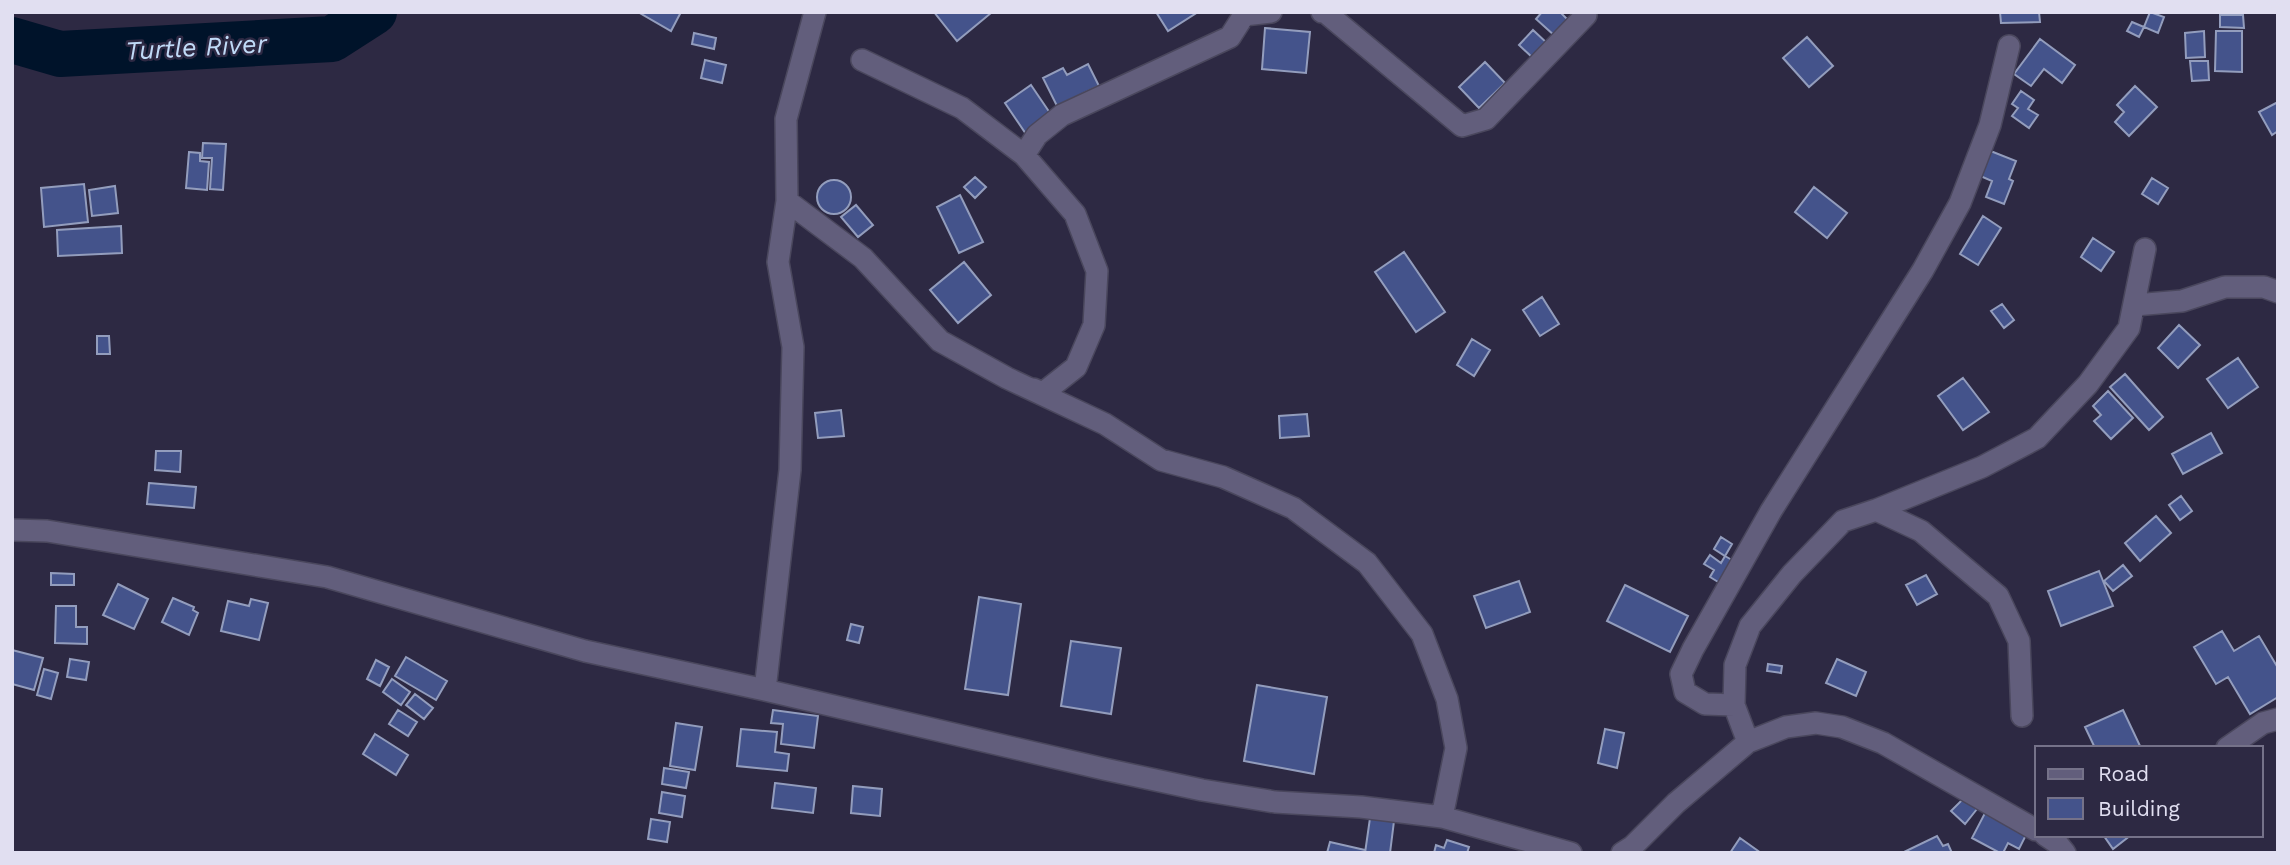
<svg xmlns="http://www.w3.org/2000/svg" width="2290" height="865" viewBox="0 0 2290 865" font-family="'Work Sans',sans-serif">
  <rect width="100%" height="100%" fill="#2d2943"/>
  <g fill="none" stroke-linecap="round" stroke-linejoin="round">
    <!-- river -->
    <path stroke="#00132a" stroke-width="46" d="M12,40L60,54L332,39L374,12"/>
  </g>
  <!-- building -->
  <path fill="#44538b" stroke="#939dbd" stroke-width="2" d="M638,12H681L671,31Z
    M934,12H990L991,13L957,41Z
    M1156,12H1198L1168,31Z
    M1542,12H1560L1569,21L1555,36L1536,19Z
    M2000,12H2039L2040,22L2001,23Z
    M2150,12L2164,17L2158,33L2144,27Z
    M2220,15H2243L2244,28L2220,27Z
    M2132,22L2144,27L2139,37L2127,31Z
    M1265,28L1310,32L1306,73L1262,69Z
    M1533,30L1548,44L1534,59L1519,45Z
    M2204,31L2205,57L2186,58L2185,33Z
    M2216,31H2242V72L2215,71Z
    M694,33L716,38L714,49L692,44Z
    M1807,37L1833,66L1809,87L1783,58Z
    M2040,39L2075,65L2062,83L2044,69L2031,86L2014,74Z
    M705,60L726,65L722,83L701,78Z
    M2190,61H2208L2209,80L2192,81Z
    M1485,62L1505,83L1479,108L1459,87Z
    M1088,64L1099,86L1057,106L1043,78L1063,68L1067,75Z
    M1031,85L1052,116L1026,134L1005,103Z
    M2135,86L2157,107L2129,136L2115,122L2124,112L2117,105Z
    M2021,91L2034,100L2028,109L2038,115L2029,128L2012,116L2018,108L2012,104Z
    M2278,102V131L2272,135L2259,112Z
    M203,143L226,144L223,190L210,189L212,158H202Z
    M1988,150L2016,161L2009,179L2013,181L2004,204L1986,197L1992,181L1978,175Z
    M189,152L200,153V161L209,162L207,190L186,188Z
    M975,177L986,187L975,198L964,187Z
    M2152,178L2168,188L2158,204L2142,194Z
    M817 197a17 17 0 1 1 34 0a17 17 0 1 1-34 0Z
    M84,184L88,222L44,227L41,188Z
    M115,186L118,213L92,216L89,190Z
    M1814,187L1847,213L1827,238L1795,212Z
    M960,195L983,242L959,253L937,207Z
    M856,205L873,225L858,237L841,217Z
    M1983,216L2001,228L1978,265L1960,254Z
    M121,226L122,253L58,256L57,230Z
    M2093,238L2114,252L2101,271L2081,257Z
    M1404,252L1445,312L1416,332L1375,272Z
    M964,262L991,295L958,323L930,290Z
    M1542,297L1559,324L1540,336L1523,310Z
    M2002,304L2014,320L2004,328L1991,311Z
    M2179,325L2200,345L2178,368L2158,348Z
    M97,336H109L110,354H97Z
    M1472,339L1490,350L1474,376L1457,365Z
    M2238,358L2258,387L2228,408L2207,379Z
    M2125,374L2163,417L2149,430L2110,387Z
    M1963,378L1989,412L1963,430L1938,396Z
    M2108,391L2133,418L2111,439L2094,421L2101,415L2093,406Z
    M841,410L844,436L818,438L815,413Z
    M1307,414L1309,436L1280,438L1279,416Z
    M2211,433L2222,453L2183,474L2172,454Z
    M156,451H181L180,472L155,470Z
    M149,483L196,487L194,508L147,504Z
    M2181,496L2192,511L2180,520L2169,505Z
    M2156,516L2171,533L2140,561L2125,543Z
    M1721,537L1732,544L1725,556L1714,549Z
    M1710,555L1721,563L1725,556L1737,563L1723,585L1710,577L1714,570L1704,564Z
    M2123,565L2132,576L2113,591L2104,581Z
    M2099,571L2113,606L2061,626L2048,591Z
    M51,573L74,574V585H51Z
    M1926,575L1937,594L1917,605L1906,585Z
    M1519,581L1530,612L1486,628L1474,596Z
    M118,584L148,599L134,629L103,615Z
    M1625,585L1688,616L1670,652L1607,621Z
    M979,597L1021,604L1008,695L965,689Z
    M173,598L194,607L193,610L198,613L189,635L162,622Z
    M251,599L268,603L259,640L221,631L228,601L249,606Z
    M56,606H76V627H87V644L55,643Z
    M851,624L863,627L859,643L847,640Z
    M2222,631L2234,651L2259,636L2278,668V697L2250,714L2228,677L2216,684L2194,647Z
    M1071,641L1121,648L1111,714L1061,706Z
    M12,650L43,658L34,690L12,684Z
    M406,657L447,681L436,700L395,676Z
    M70,659L89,662L86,680L67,677Z
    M1837,659L1866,672L1856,696L1826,683Z
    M376,660L389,667L380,686L367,679Z
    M1768,664L1782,666L1781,673L1767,671Z
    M44,669L58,673L51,699L37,695Z
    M392,679L410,692L401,705L383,692Z
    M1257,685L1327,697L1314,774L1244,761Z
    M415,694L433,708L424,719L406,705Z
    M398,710L417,722L408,736L389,724Z
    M773,710L818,716L814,748L781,744L783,724L771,723Z
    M2123,710L2141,748H2095L2085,727Z
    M676,723L702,727L695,770L670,766Z
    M741,729L777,732L775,752L789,754L787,771L737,766Z
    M1605,729L1624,733L1617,768L1598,763Z
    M375,734L408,755L396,775L363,754Z
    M664,768L689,772L686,788L662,784Z
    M775,783L816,788L813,813L772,808Z
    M853,786L882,789L880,816L851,813Z
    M662,792L685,796L682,817L659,813Z
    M1964,798L1977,809L1965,824L1951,811Z
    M1985,813L2026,835L2019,849L2008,843L2003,853H2000L1972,838Z
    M1370,818L1394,821L1390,853H1365Z
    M651,819L670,822L667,842L648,839Z
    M2105,835H2131L2113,849L2104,836Z
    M1937,836L1943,846L1948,844L1952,853H1902Z
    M1740,838L1761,853H1730Z
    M1447,840L1469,847L1467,853H1434L1436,845L1444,848Z
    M1330,842L1365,850L1364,853H1327Z"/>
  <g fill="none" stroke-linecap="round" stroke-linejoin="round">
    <defs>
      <path id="minor" d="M1322,12H1325L1462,126L1486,119L1586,15
        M862,60L962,108L1024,155L1075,214L1097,271L1094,325L1076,367L1043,393L1033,389
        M1024,155L1037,135L1062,115L1230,37L1244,15L1271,12
        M787,201L863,258L940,341L1007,378L1105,424L1161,460L1223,477L1293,508L1367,563L1422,634L1447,699L1456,748L1442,817
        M2135,305L2182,301L2225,287H2264L2278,292
        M1876,510L1982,467L2037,438L2088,384L2129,328L2145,249
        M12,530L47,531L327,577L585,651L765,690L1104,769L1202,790L1275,802L1361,807L1442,817L1571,853
        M765,690L790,470L793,347L778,262L787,201L786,119L815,12
        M1734,705L1705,704L1685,692L1681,674L1693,649L1771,511L1923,270L1960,203L1990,125L2009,46
        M1748,742L1734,705L1735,665L1750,626L1792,574L1843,521L1876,510L1921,531L1998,596L2019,641L2022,716
        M2227,748L2263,723L2278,719
        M2045,835L2057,843L2065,853
        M1622,853L1633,846L1676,803L1748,742L1786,727L1816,723L1842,727L1883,743L2036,830"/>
    </defs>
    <!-- minor casing -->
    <use href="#minor" stroke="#4a475d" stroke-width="24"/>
    <!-- minor -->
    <use href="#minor" stroke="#625e7c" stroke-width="21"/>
  </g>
  <g text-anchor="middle" stroke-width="5" stroke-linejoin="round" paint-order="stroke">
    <!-- water labels -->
    <g font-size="26" font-style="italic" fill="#c0daf7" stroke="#2d2943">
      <text transform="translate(196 47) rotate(-3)" y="9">Turtle River</text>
    </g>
  </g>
  <!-- border -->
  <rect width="2290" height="865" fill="none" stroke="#e1dff1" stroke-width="28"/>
  <!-- legend -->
  <rect x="2035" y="746" width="228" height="91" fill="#2d2943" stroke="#757289" stroke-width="2"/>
  <rect x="2048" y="769" width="35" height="10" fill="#625e7c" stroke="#757289" stroke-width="2"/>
  <text x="2098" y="781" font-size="21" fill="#e1dff1">Road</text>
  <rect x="2048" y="798" width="35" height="21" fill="#44538b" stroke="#757289" stroke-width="2"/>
  <text x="2098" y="816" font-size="21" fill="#e1dff1">Building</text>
</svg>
